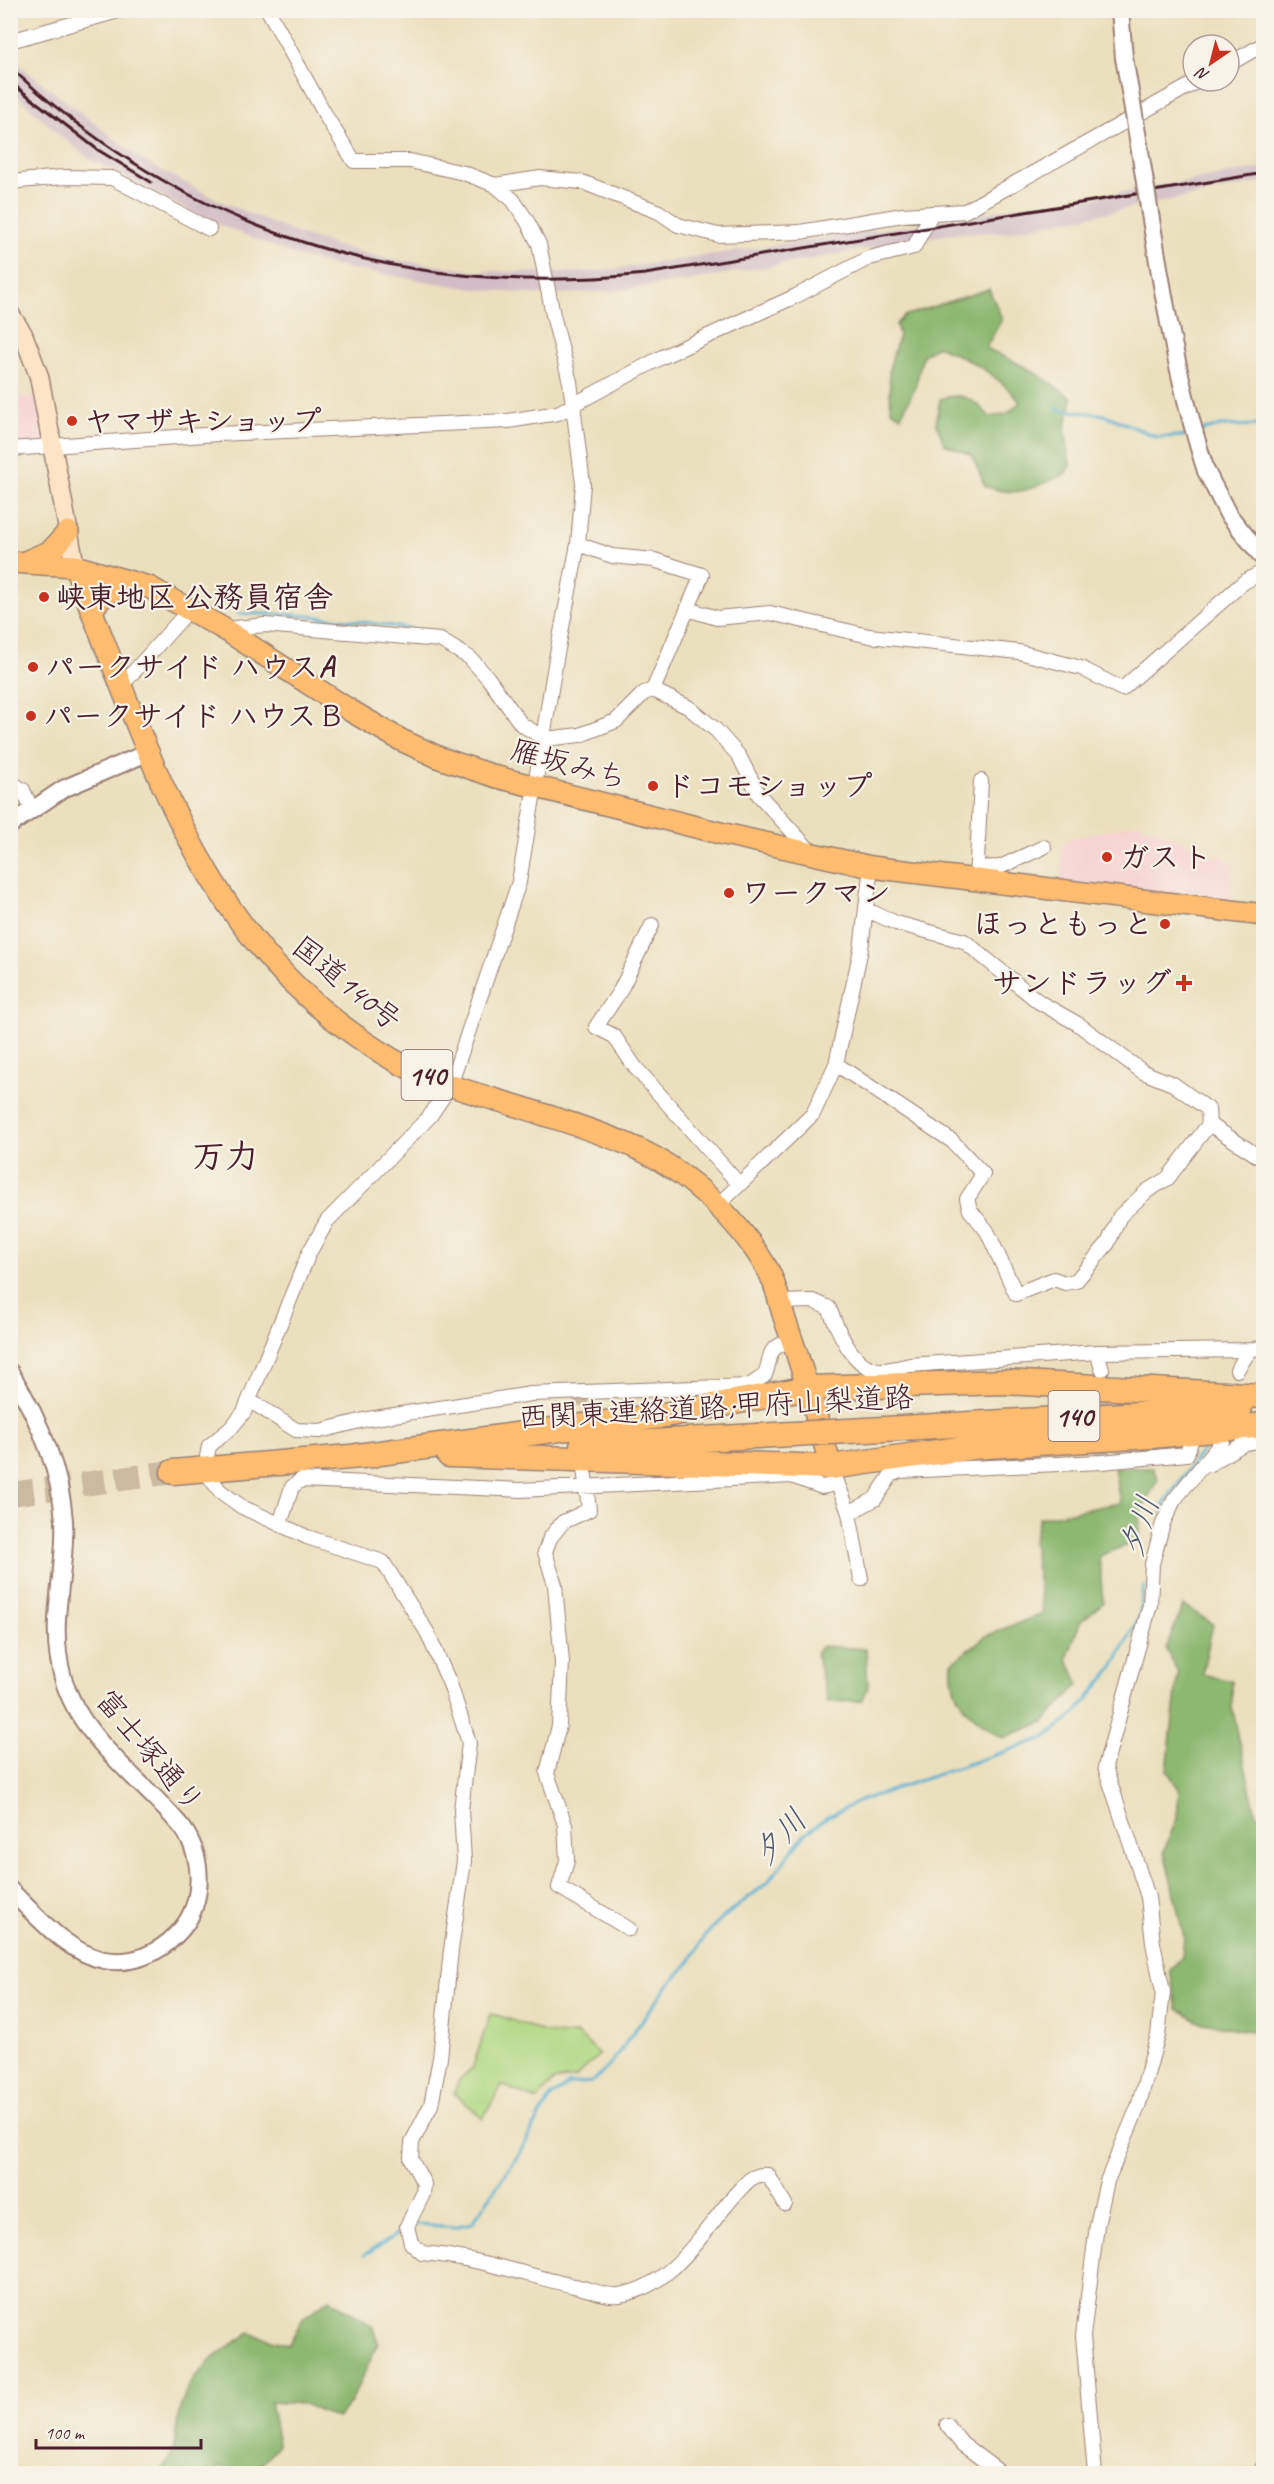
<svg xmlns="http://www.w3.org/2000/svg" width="1274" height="2484" viewBox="0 0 1274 2484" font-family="Caveat,'Klee One',sans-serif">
  <rect width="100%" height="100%" fill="#f7f3e8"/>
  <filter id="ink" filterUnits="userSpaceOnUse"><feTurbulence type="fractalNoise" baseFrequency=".0167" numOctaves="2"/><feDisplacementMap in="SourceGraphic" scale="12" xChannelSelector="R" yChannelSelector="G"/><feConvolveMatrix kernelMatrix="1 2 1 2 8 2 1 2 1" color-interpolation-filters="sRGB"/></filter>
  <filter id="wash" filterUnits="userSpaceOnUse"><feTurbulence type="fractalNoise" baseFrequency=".008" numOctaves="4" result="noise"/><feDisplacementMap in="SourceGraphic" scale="24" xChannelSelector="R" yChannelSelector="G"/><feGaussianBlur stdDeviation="1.35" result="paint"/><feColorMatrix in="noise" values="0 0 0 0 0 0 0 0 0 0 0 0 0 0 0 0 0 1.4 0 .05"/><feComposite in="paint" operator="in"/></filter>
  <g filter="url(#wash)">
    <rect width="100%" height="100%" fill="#ebe0bd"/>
    <!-- built -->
    <path fill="#f7cfd1" d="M11,396H44L54,444L11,449Z
      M1139,823L1233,863L1231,911L1061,890L1062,846L1068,839Z"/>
    <!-- industrial -->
    <path fill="#d2bdc6" d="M10,55L28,72L143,161L220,201L295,233L344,248L384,258L475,271L560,273L602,271L970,216L1014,207L1078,200L1263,168V182L1007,232L957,233L691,280L614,291L541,295L473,289L340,267L295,255L205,219L90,159L63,138L11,90Z"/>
    <!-- green -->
    <path fill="#b0d883" stroke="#7d7c57" stroke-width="1.5" d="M490,2014C524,2020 542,2039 577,2034L600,2054L575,2078L553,2081L537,2100L502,2085L483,2118L454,2093L459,2080L473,2067Z"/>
    <!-- forest -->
    <path fill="#8cb871" stroke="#6b6c4e" stroke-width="1.5" d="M989,289L1002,319L986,348L1033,371L1072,398L1065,429L1070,465L1065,474C1036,487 1018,499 985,486L972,455L944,444L936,423L940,399C964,391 975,400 990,417L1007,414L1020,402C998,374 969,359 937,346L923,355L915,388L901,416L891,410L889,369L899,335L896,324L904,316Z
      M1114,1467L1153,1468L1158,1479L1141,1511L1138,1541L1099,1556L1103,1603L1080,1622L1067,1659L1079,1684L1044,1722L1003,1738C974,1718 948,1703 952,1663L986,1636L1043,1613L1033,1542L1039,1518L1120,1503Z
      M1183,1605L1213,1624L1202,1674L1232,1681V1707L1256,1815L1263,1816V2033L1203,2023L1177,2009L1170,1970L1182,1957L1184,1937L1164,1851L1177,1818L1179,1789L1167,1771L1178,1673L1166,1649Z
      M822,1646L866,1649L868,1687L862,1701L828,1702L816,1653Z
      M330,2299L374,2327L378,2343L350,2404L337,2418L304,2404L270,2402L278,2444L257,2470L218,2468L216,2473H160C180,2446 173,2443 179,2413C187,2375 218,2351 250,2333L288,2345L304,2317Z"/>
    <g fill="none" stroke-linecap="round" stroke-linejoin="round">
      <!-- stream -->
      <path stroke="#54acd1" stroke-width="3" d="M1056,409L1105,415L1157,437L1184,436
        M1201,431L1220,426L1264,425
        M238,614C307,612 374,623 442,634
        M1161,1513L1165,1502L1204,1448
        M412,2226L418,2224L453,2227L472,2223L517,2157L551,2097L569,2084L592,2082L609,2066L668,1985L690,1962L704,1937L721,1919L767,1883L805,1834L827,1817L862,1800L1045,1738L1077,1712L1112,1669L1139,1618L1144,1586
        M364,2255L403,2230"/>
    </g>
  </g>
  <g filter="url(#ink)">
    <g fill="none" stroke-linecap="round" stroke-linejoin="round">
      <!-- minor-tunnel -->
      <path stroke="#cbb9a0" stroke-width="14" stroke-dasharray="14 7" stroke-linecap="butt" d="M1102,1380V1455
        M581,1392L583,1432"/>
      <!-- motorway-tunnel -->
      <path stroke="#cbb9a0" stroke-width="24" stroke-dasharray="24 12" stroke-linecap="butt" d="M10,1494L173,1472"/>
      <defs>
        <path id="minor" d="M10,41L122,10
          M1229,64L1264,44
          M10,182L63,177L112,178L209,229
          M495,185L540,178L582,182L659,212L678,225L718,235L800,232L903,215L965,211L1198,81
          M10,449L218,434L508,421L558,413L662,357L796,296L869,258L914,247L932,213
          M688,609L717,618L770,613L869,636L1019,652L1081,668L1122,689L1244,582L1264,571
          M224,629L265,625L440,640L470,658L488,678L521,724L545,739L580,735L616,721L644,693L653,690L702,575L654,560L612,556L578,544
          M121,686L190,609
          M653,690L688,707L716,730L739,756L759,795L812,853
          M10,782L23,790L32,810
          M977,868L1000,867L1044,847
          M976,881L981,781
          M867,910L896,923L964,941L1039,1002L1078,1024L1143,1072L1173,1084L1208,1109L1209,1124L1264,1160
          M652,925L620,991L596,1027L614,1036L635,1067L738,1183
          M836,1064L952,1141L983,1174L967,1199L970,1210L987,1231L1016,1294L1054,1279L1065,1283L1076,1281L1108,1243L1120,1216L1147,1191L1168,1178L1209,1124
          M717,1206L813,1114L836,1064L861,949L871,867
          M778,1302L813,1301L829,1308C838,1330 853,1371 882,1370C891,1370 901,1367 910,1365L1097,1352L1250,1350L1264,1347
          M1097,1352L1102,1369
          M1237,1370L1250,1350
          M249,1400L296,1430L320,1431L368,1419L531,1394L749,1386L765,1375C774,1350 764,1352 792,1339
          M207,1457L209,1446L231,1428L244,1412L309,1253L327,1221L430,1116L450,1086L519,882L556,659L578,544L583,484L570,382L553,315L539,244L527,221L513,200L495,185L464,173L410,161H354L327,118L268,10
          M1210,1464L1245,1443L1264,1440
          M584,1468L589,1510L563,1522L550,1538L545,1552L555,1585L562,1662L559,1726L547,1773L565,1825L567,1861L559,1887L629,1929
          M208,1475L220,1491L242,1507L307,1537L383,1562L427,1632L450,1684L469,1743L461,1810L464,1861L451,1950L440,2058L431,2105L412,2142L411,2159L424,2184L423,2194L407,2226L411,2243L422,2253C474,2257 523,2274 574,2286C587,2288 606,2297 619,2295C678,2286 707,2222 744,2185C751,2177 758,2174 768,2175L785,2204
          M835,1477L849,1513L861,1579
          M849,1513L875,1499L891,1475L899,1471L1102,1462L1187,1454L1192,1438
          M280,1524L292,1487L301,1480L521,1490L791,1476L822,1487L837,1484
          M947,2425L962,2444L1002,2474
          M1095,2474L1083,2336L1097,2225L1107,2181L1138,2107L1158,2035L1163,1992L1153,1943L1148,1897L1105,1767L1150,1605L1152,1564L1163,1523L1174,1500L1222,1442
          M1259,2474L1264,2465"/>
        <path id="tertiary" d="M1120,10L1124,58
          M1206,471L1228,514L1264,559
          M10,825L63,789L147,753
          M10,1372C38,1417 60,1466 64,1520C67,1576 47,1621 63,1678C77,1728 121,1764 156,1799C166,1810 178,1821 186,1833C205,1864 203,1908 177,1934C158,1954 132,1965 104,1960C66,1952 37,1916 10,1890"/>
        <path id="secondary" d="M10,314L23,334L39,376L75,566"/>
        <path id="trunk" d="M27,561L51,551L68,532
          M10,562L75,566L149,587L224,629L351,711L401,740L440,758L497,777L720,833L871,867L1264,915
          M75,566C89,606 105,644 120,683C173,818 229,946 352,1033C381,1054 417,1075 452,1086C481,1096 512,1104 542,1114C573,1124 606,1134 636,1148C688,1171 740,1221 768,1270C776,1284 779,1302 784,1317C802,1367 817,1416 831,1467
          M92,612C102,589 118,589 140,587"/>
        <path id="motorway" d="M885,1429L1240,1408
          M582,1446L756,1436
          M449,1455L831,1467L973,1447L1151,1436L1264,1425
          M357,1456L659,1416L809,1388L1004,1382L1264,1396
          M173,1472L373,1455"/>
      </defs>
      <!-- minor casing -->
      <use href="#minor" stroke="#9a8074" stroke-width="16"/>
      <!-- tertiary casing -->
      <use href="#tertiary" stroke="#9a8074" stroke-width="20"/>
      <!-- secondary casing -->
      <use href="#secondary" stroke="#9a8074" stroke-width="21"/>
      <!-- trunk casing -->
      <use href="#trunk" stroke="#9a8074" stroke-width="24"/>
      <!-- motorway casing -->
      <use href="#motorway" stroke="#9a8074" stroke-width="27"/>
      <!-- minor -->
      <use href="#minor" stroke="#fff" stroke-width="14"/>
      <!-- tertiary -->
      <use href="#tertiary" stroke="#fff" stroke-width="16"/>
      <!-- secondary -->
      <use href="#secondary" stroke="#fee4c6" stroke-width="18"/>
      <!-- trunk -->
      <use href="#trunk" stroke="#fdbc70" stroke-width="21"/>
      <!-- motorway -->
      <use href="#motorway" stroke="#fdbc70" stroke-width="24"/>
      <!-- rail -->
      <path stroke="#4a1f2b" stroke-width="3" d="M10,67C189,234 404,299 645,274L1264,173
        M10,82L98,150L151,182"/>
      <defs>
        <path id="tertiary-bridge" d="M1124,58C1150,196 1163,337 1206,471"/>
        <path id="motorway-bridge" d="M756,1436L885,1429"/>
      </defs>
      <!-- tertiary-bridge casing -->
      <use href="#tertiary-bridge" stroke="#9a8074" stroke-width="20" stroke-linecap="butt"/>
      <!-- motorway-bridge casing -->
      <use href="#motorway-bridge" stroke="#9a8074" stroke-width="27" stroke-linecap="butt"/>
      <!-- tertiary-bridge -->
      <use href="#tertiary-bridge" stroke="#fff" stroke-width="16"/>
      <!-- motorway-bridge -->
      <use href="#motorway-bridge" stroke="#fdbc70" stroke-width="24"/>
    </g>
  </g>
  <!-- markers -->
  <g fill="#c8321e" stroke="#f7f3e8" stroke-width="2">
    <circle cx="72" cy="421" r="6"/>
    <circle cx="44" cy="597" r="6"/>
    <circle cx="33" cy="667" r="6"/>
    <circle cx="31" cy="716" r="6"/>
    <circle cx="653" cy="786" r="6"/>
    <circle cx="1107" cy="857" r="6"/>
    <circle cx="729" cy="893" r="6"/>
    <circle cx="1165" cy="924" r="6"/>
    <path d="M1181 974h6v6h6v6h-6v6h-6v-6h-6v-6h6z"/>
  </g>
  <g text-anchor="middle" stroke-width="4.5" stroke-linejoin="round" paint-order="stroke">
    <!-- shield labels -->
    <g fill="#f7f3e8" stroke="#7e5f64" stroke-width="1.5">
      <rect x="401.5" y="1050" width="51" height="50" rx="4.5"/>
      <rect x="1048.5" y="1391" width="51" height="50" rx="4.5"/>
    </g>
    <g font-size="28" font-weight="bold" fill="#4a1f2b">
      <text x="427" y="1085">140</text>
      <text x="1074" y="1426">140</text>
    </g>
    <!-- poi labels -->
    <g font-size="30" font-weight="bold" fill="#4a1f2b" stroke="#f7f3e8" text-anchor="start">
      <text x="84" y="431">ヤマザキショップ</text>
      <text x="56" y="607">峡東地区 公務員宿舎</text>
      <text x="45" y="677">パークサイド ハウスA</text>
      <text x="43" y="726">パークサイド ハウスＢ</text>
      <text x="665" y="796">ドコモショップ</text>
      <text x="1119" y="867">ガスト</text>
      <text x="741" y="903">ワークマン</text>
      <text x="1153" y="934" text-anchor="end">ほっともっと</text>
      <text x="1172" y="993" text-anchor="end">サンドラッグ</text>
    </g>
    <!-- street labels -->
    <g font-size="30" fill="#4a1f2b" stroke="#f7f3e8">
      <text transform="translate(569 764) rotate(15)" y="10">雁坂みち</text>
      <text transform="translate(347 983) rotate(39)" y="10">国道140号</text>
      <text transform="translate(716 1407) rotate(-3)" y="10">西関東連絡道路;甲府山梨道路</text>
      <text transform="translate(150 1751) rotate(50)" y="10">富士塚通り</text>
    </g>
    <!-- water labels -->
    <g font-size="32" font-style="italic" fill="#4e576d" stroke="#f7f3e8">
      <text transform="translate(1139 1527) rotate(-72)" y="11">夕川</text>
      <text transform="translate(779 1837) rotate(-47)" y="11">夕川</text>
    </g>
    <!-- quarter labels -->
    <g font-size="33" font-weight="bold" fill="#4a1f2b" stroke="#f7f3e8">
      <text x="225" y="1167">万力</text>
    </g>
  </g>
  <!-- margin -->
  <rect width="1274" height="2484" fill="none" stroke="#f7f3e8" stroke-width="36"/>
  <!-- north arrow -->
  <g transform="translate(1211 63) rotate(215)"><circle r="28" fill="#f7f3e8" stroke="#b29e9c" stroke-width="1.5"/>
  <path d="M0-4.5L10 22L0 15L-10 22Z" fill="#c8321e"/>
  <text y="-9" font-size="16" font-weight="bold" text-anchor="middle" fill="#4a1f2b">N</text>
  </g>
  <!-- scale -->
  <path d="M36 2439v9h165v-9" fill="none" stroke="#4a1f2b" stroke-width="3"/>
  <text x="45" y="2439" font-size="18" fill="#4a1f2b" stroke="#f7f3e8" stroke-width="4.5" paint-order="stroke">100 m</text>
</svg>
